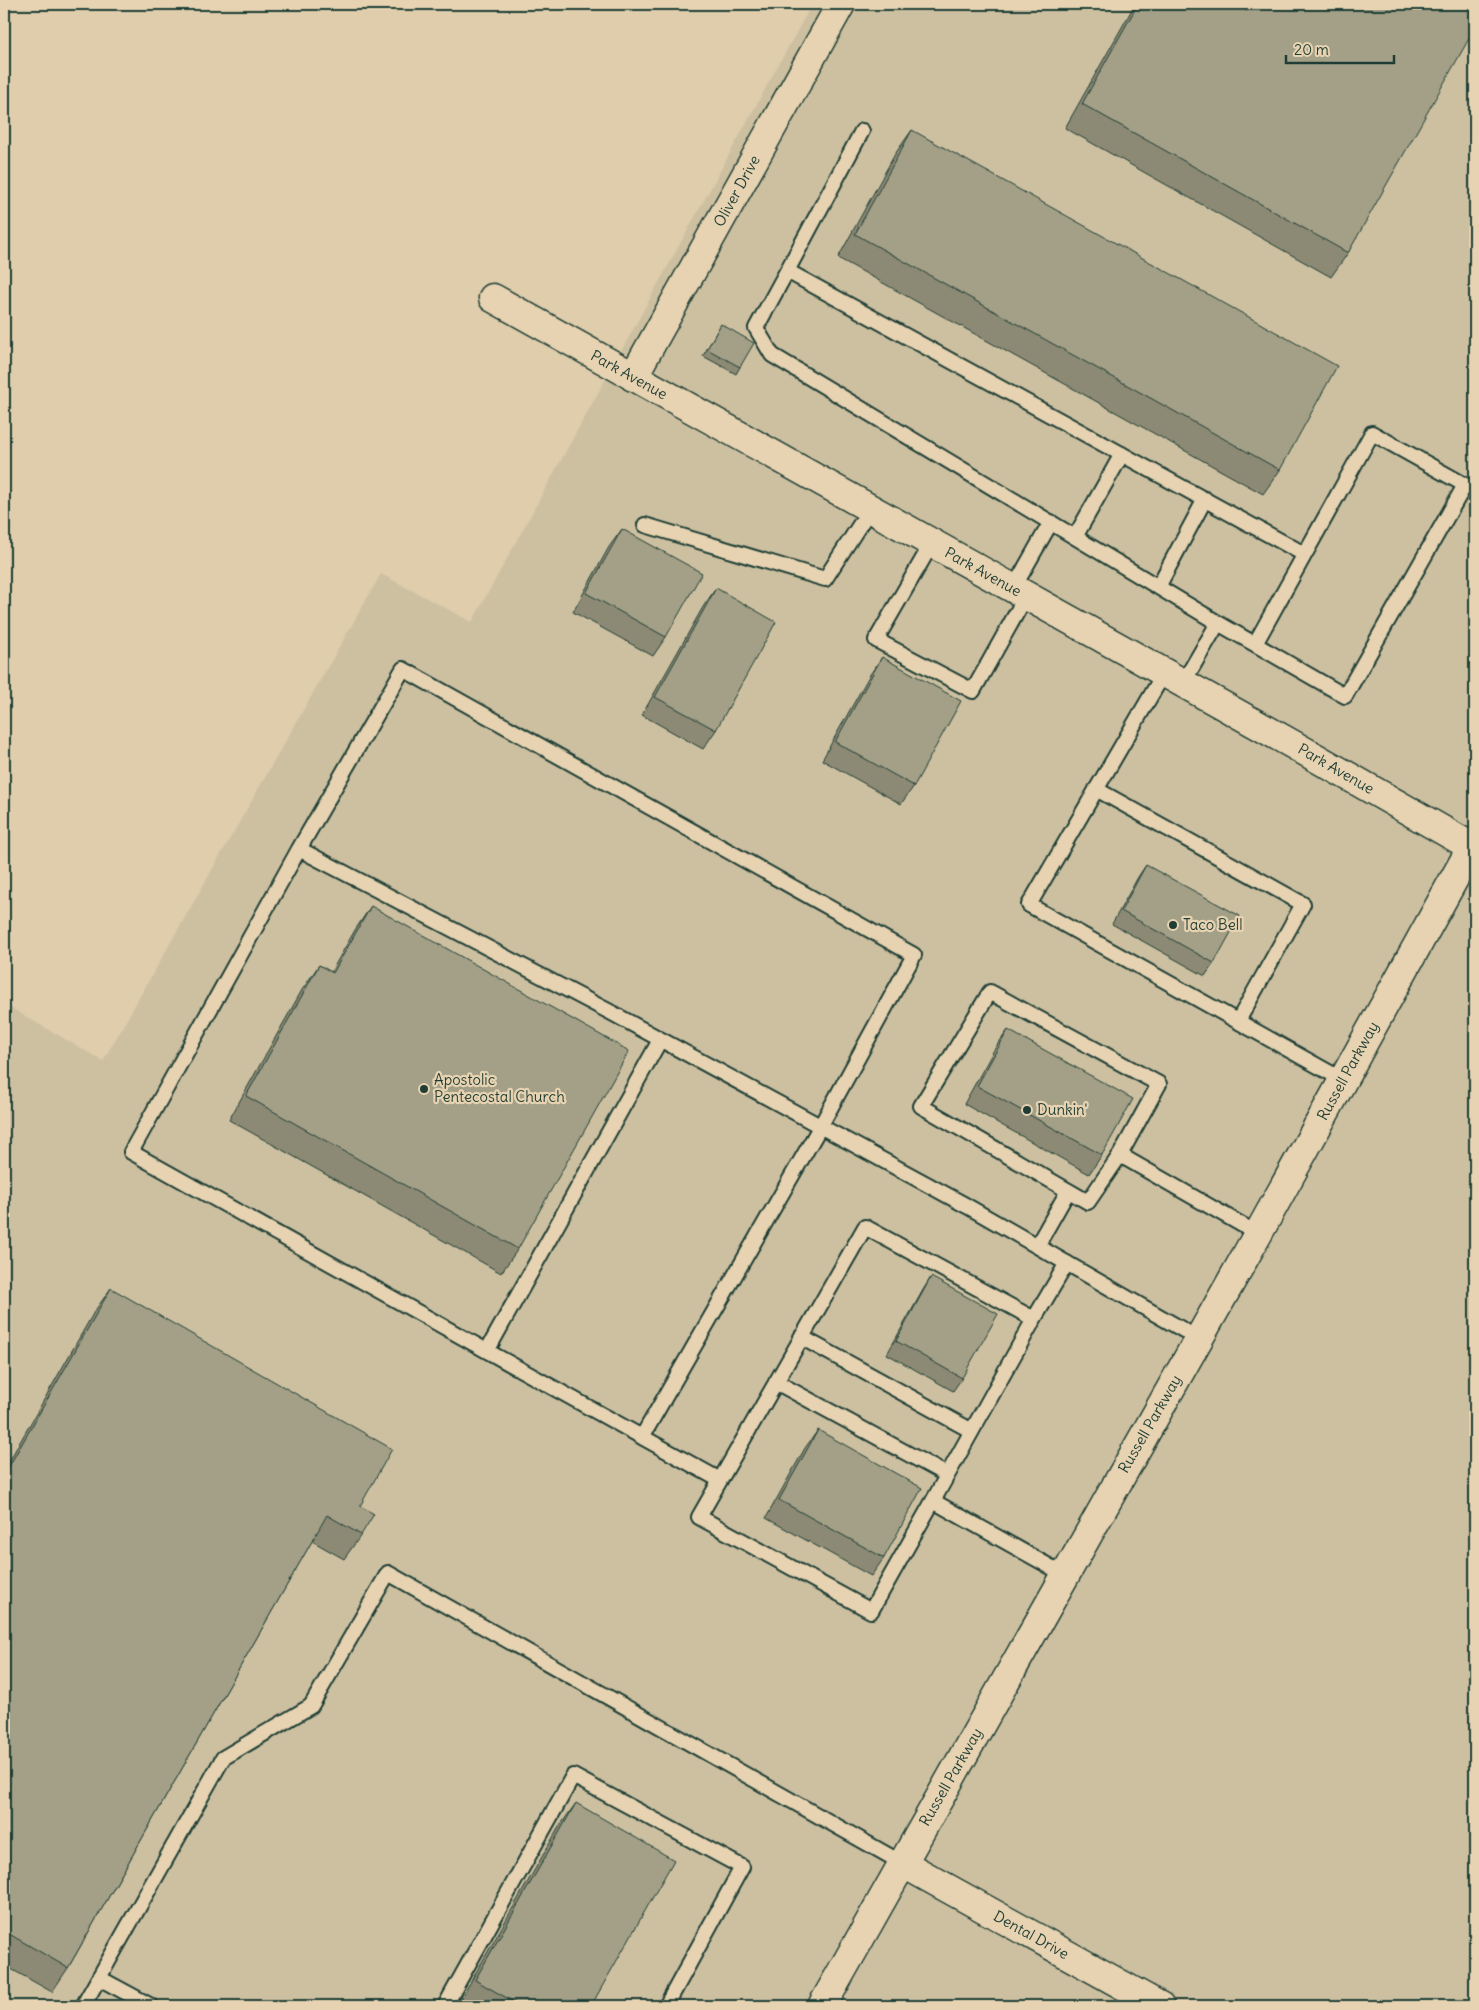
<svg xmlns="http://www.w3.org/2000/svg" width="1479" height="2010" viewBox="0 0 1479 2010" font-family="Delius,sans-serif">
  <rect width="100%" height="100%" fill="#dfcdac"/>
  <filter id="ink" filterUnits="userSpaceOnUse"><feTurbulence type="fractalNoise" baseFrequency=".02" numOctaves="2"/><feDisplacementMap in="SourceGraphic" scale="10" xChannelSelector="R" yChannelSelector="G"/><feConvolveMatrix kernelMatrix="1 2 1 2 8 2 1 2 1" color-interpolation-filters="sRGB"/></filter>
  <g filter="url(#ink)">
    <!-- built -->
    <path fill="#cdc0a1" d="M812,4H1475V2006H4V1004L103,1061L381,574L472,622Z"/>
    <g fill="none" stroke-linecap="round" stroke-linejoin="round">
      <defs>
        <path id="service" d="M787,271L862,131
          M645,525L825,579L870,509
          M1075,537L1122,454
          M932,543L876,640L973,691L1026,596
          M1158,587L1205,499
          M1013,589L1051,522
          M1218,623L772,355L756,328L787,271L1304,554
          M1164,673L1029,905L1343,1080
          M1183,683L1218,623L1345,696L1465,485L1372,433L1255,644
          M1096,789L1303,904L1238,1021
          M299,849L403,669L914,955L820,1127L642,1437L487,1351
          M660,1040L487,1351L131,1152L299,849L612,1013L967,1206L1199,1339
          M1120,1155L1088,1202L921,1106L990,992L1159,1084L1120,1155L1258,1234
          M1037,1246L1068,1191
          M1034,1319L1067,1263
          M801,1337L972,1431
          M776,1382L947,1475
          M642,1437L720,1480
          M933,1501L871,1611L699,1517L865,1227L1034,1319L933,1501L1065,1575
          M99,1978L151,2006
          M83,2006L223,1758L311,1706L388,1573L902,1863
          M445,2006L573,1776L742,1867L666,2006"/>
        <path id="minor" d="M493,298L1292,744L1472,847
          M633,377L841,4
          M902,1863L1160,2006"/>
        <path id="primary" d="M822,2006L1258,1234L1475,841"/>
      </defs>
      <!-- service casing -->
      <use href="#service" stroke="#1f3d34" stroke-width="18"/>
      <!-- minor casing -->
      <use href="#minor" stroke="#1f3d34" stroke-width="31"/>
      <!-- primary casing -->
      <use href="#primary" stroke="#1f3d34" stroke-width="31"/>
      <!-- service -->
      <use href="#service" stroke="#e7d3b1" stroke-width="14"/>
      <!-- minor -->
      <use href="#minor" stroke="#e7d3b1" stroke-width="28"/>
      <!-- primary -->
      <use href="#primary" stroke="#e7d3b1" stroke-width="28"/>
    </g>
    <!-- wall -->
    <path fill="#8c8a74" stroke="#1f3d34" d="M1135,4H1234L1244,9L1247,4H1475L1348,253L1331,277L1065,128Z
      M912,130L1280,470L1263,494L838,258L895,154Z
      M721,324L740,367L736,374L703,356L717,331Z
      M622,529L666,637L653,656L573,612L609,547Z
      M716,588V730L703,749L642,715L703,607Z
      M882,657L914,786L901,804L822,760L869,676Z
      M1146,865L1214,963L1205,976L1112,924L1138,877Z
      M371,906L518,1249L501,1273L229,1120L302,990L319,965L331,972L355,930Z
      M1008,1030L1102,1155L1089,1174L964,1104L995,1048Z
      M931,1277L962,1378L953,1391L887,1354L923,1290Z
      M111,1288L360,1506L361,1535L344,1559L312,1541L68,1968L52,1992L4,1965V1470L94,1312Z
      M818,1430L884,1558L871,1576L766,1518L805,1448Z
      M576,1803L591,2006H462L458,2004L559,1827Z"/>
    <!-- building -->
    <path fill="#a3a087" stroke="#1f3d34" d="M1138,4H1234L1247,11L1250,4H1475V28L1348,253L1082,104Z
      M912,130L1337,366L1280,470L855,234Z
      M721,324L754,343L740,367L707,349Z
      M622,529L702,573L666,637L586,593Z
      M716,588L776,622L716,730L655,697Z
      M882,657L961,701L914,786L835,742Z
      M1146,865L1240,916L1214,963L1121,911Z
      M371,906L629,1051L518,1249L246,1096L319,965L333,973Z
      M1008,1030L1133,1099L1102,1155L977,1086Z
      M931,1277L998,1314L962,1378L896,1341Z
      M111,1288L392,1449L360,1506L374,1514L361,1535L327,1515L68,1968L4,1931V1475Z
      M818,1430L922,1488L884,1558L779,1500Z
      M576,1803L674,1860L591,2006H521L475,1980Z"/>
  </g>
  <!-- markers -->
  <g fill="#1f3d34" stroke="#e7d3b1" stroke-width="2">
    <circle cx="1173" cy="925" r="5"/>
    <circle cx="424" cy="1089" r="5"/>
    <circle cx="1027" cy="1110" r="5"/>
  </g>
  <g text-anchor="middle" stroke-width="4.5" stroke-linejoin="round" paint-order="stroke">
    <!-- street labels -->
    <g font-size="15" fill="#1f3d34" stroke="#e7d3b1">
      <text transform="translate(737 191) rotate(-61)" y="5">Oliver Drive</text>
      <text transform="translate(629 375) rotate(29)" y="5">Park Avenue</text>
      <text transform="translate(983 572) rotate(29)" y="5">Park Avenue</text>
      <text transform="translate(1336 769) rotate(30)" y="5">Park Avenue</text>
      <text transform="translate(1348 1071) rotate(-61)" y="5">Russell Parkway</text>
      <text transform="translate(1150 1424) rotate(-60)" y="5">Russell Parkway</text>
      <text transform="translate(951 1777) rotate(-60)" y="5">Russell Parkway</text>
      <text transform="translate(1031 1935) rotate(29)" y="5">Dental Drive</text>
    </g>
    <!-- poi labels -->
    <g font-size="15" fill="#1f3d34" stroke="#e7d3b1" text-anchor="start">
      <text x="1183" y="930">Taco Bell</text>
      <text x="434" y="1085">Apostolic<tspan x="434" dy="17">Pentecostal Church</tspan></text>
      <text x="1037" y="1115">Dunkin'</text>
    </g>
  </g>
  <!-- margin -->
  <rect width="1479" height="2010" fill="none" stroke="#e7d3b1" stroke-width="20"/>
  <rect x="10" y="10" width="1459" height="1990" fill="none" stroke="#1f3d34" stroke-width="2" filter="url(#ink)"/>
  <!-- scale -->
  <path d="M1286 55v8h108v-8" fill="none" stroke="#1f3d34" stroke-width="2.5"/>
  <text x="1294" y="55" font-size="15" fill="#1f3d34" stroke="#e7d3b1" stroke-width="4" paint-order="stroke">20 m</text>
</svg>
